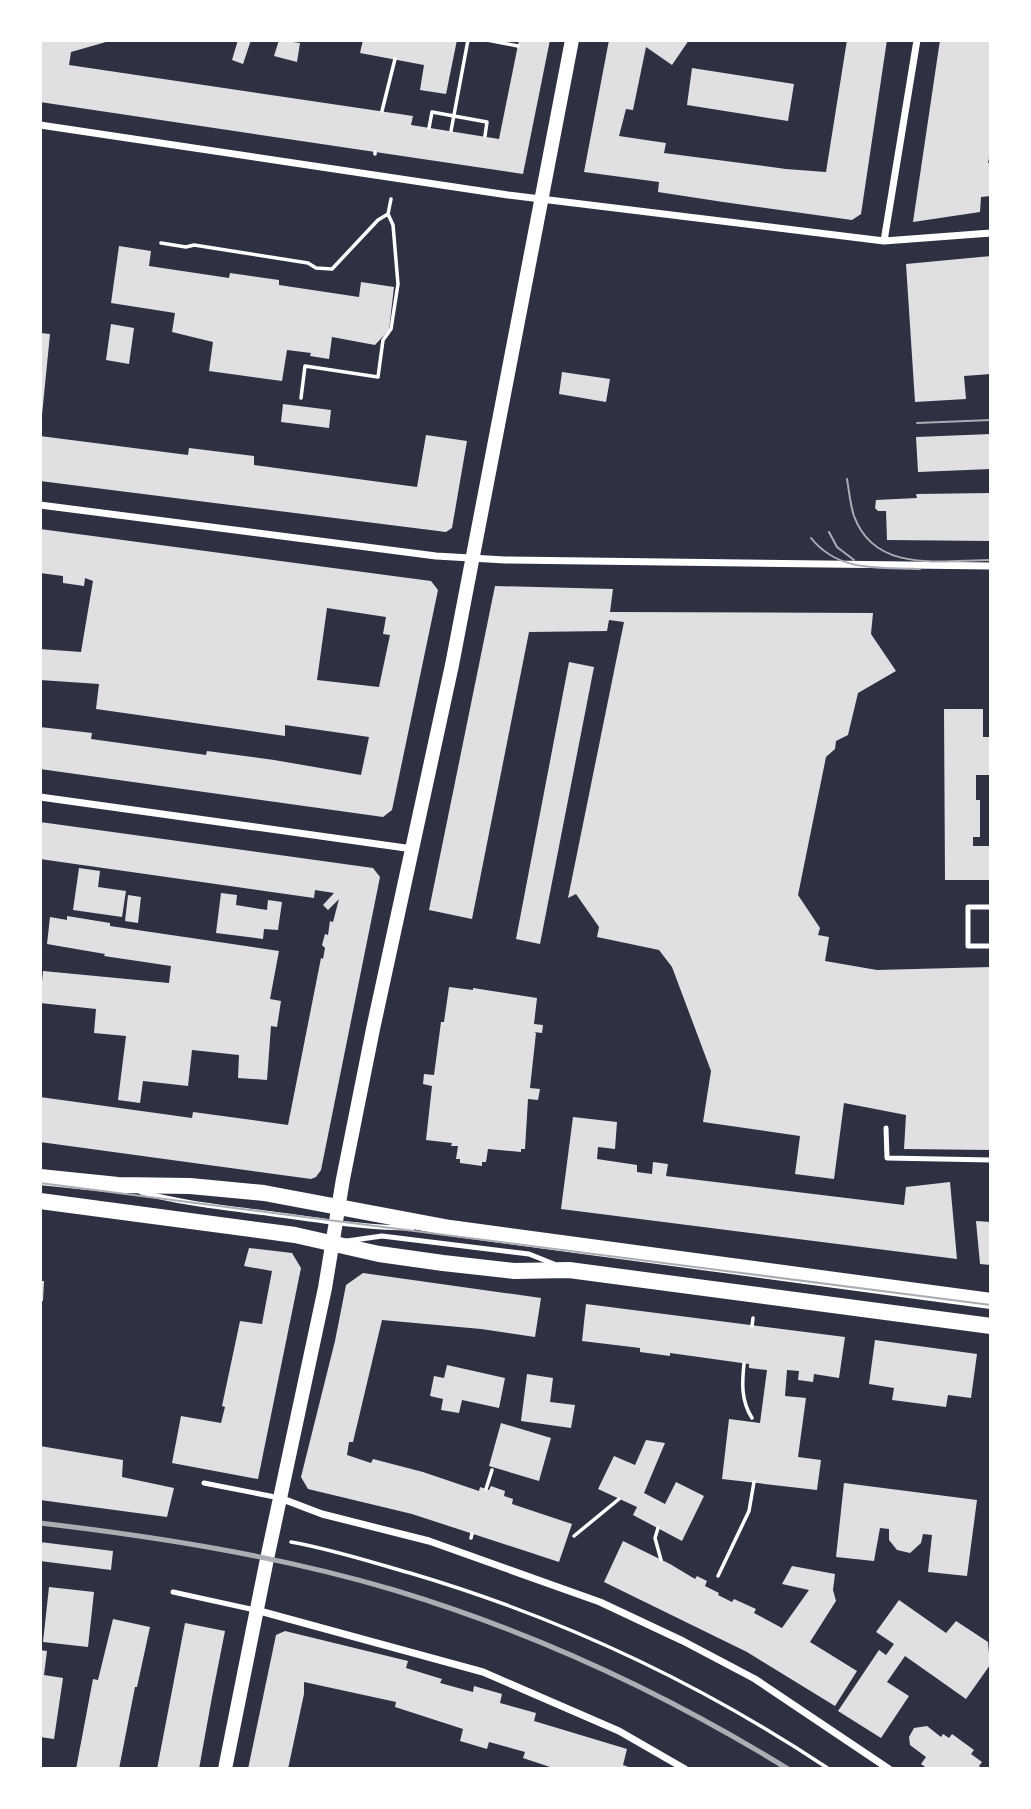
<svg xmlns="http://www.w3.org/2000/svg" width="1031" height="1809" viewBox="0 0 1031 1809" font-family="'Work Sans',sans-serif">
  <rect width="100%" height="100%" fill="#2d3142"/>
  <!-- building -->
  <path fill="#e0e0e3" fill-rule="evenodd" d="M40,40H113L71,52L69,65L413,116L411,125L499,139L519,40H550L523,174L40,102Z
    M238,40H251L243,64L232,60Z
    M279,40L300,43L297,62L274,56Z
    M363,40H457L446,94L420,90L424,65L360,53Z
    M609,40H689L672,65L646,47L633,110L626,109L619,136L666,143L664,153L786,169L826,172L847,40H887L861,214L852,220L723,202L658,192L659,182L584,172Z
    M940,40H991V149L988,163H991V196L981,197L980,212L913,222Z
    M692,68L794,84L788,121L687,105Z
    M119,246L151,251L149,266L229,278L230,273L279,280V285L359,297L361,282L394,287L389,330L375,345L332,337L329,359L310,356L311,353L287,350L282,381L209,371L213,342L172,332L175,313L111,303Z
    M991,256V374L964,376L966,399L915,402L906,264Z
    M111,324L134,328L129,364L106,360Z
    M40,333L50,334L42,415H40Z
    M562,372L610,379L606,402L559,394Z
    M283,404L331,410L329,428L281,422Z
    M991,434V469L918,472L916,437Z
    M426,435L467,441L452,528L446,532L40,481V436L188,455L189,448L254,456V465L417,487Z
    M991,493V541L887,540L886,511H878L875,508L876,500L917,498L916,494Z
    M40,529L431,581L438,590L392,810L383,817L40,769V727L92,733L91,739L206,755L207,751L274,760L361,775L369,737L285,725V736L96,709L99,684L40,680V649L81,652L93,581L85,578L84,586L63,583V576L40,573ZM327,608L386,617L383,634L390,635L379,687L317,680Z
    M495,586L613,589L610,612L873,613L871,634L896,671L858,693L848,735L836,741L835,749L826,757L798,895L820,928L818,935L829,937L825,961L877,970L991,967V1150L904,1149L906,1115L844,1103L834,1179L795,1174L800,1136L703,1122L711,1071L672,967L659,950L597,937L599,927L576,894L568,898L624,622L609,620L607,631L529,632L472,919L429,910Z
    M569,662L594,667L540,944L516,939Z
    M944,709H983V737H991V775H976V800H980V837H973V846H991V880H945Z
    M40,822L373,868L380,877L321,1170L316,1177L311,1179L40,1142V1097L192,1118L193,1112L288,1125L321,958L323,959L325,948L322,945L325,934L328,935L330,921L333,922L339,899L328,910L323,905L334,893L315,890L314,898L40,859Z
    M79,868L100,871L98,887L126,891L122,917L73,910Z
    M221,893L237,895L236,905L267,910L268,900L282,902L278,930L264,929L263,939L216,933Z
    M128,895L141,897L138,923L125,921Z
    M67,916L110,923V926L279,951L270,999L281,1001L277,1027L271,1026L267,1080L238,1078L239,1055L192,1050L188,1086L143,1081L140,1103L118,1100L126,1036L94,1033L96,1009L40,1003L43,971L169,983L171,966L104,956L105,954L47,944L50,917L67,920Z
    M449,987L473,990V988L537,998L534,1024L543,1025L542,1033L534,1032L536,1033L530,1088L540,1089L538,1100L528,1099L525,1149H521V1152L488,1149L486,1162H482V1166L460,1163V1159H456L458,1146H451L452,1143L426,1140L432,1086L423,1084L424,1074L434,1075L441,1022H444Z
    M573,1117L617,1122L615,1149L598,1147L597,1159L637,1165V1172L652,1174L653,1162L668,1164L666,1176L904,1205L906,1187L950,1182L957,1259L561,1209Z
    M976,1221L991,1222V1265L980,1264Z
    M249,1248L292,1253L301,1268L258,1479L172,1463L181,1416L221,1423L225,1407L222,1406L240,1321L262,1324L272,1271L244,1266Z
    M363,1273L541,1298L535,1337L481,1329L382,1320L353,1442H349L347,1455L371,1463L373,1459L423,1472L479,1491L480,1487L489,1490L491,1486L505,1491L504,1496L513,1499L512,1504L572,1524L559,1562L412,1514L308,1489L301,1477L335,1341L346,1285Z
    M40,1281H44L43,1301H40Z
    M586,1304L845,1337L839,1378L814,1374L813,1382L798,1380L799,1371L787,1370L785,1396L806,1398L798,1457L821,1460L817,1490L722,1479L729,1419L760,1423L767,1370L749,1368V1364L670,1353V1356L640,1352V1348L582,1341Z
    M875,1340L977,1354L971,1398L948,1395L946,1407L892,1400L894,1388L869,1384Z
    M447,1365L505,1378L499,1408L462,1400L459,1413L441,1410L443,1399L430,1396L434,1376L444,1378Z
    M527,1374L553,1378L550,1402L575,1405L571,1428L521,1421Z
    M501,1423L551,1438L539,1481L489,1466Z
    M646,1440L665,1443L644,1493L665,1504L676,1482L704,1496L682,1541L633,1515L637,1507L598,1489L614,1456L635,1465Z
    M40,1446L123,1460L122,1477L174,1488L167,1517L40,1500Z
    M844,1483L977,1500L967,1576L928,1572L932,1535L923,1534L921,1543L910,1553L897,1550L889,1540V1529L880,1528L874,1561L836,1557Z
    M623,1541L670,1564L695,1579L697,1576L707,1581L705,1586L719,1593L718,1595L732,1602L734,1599L756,1609L754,1613L782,1628L809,1590L782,1584L792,1566L835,1574L833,1590L836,1601L810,1642L857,1671L835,1706L747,1652L604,1582Z
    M40,1542L113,1551L111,1570L40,1561Z
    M49,1587L94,1592L88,1647L43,1642Z
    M899,1600L946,1633L956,1621L988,1642L990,1665L966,1699L905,1656L887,1682L909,1696L881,1738L838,1711L879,1650L886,1655L894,1644L876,1632Z
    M113,1619L150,1627L137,1687H135L119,1769H76L93,1679L98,1680Z
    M185,1623L225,1631L212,1697L199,1769H157Z
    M285,1631L408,1661L406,1668L442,1679L440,1683L473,1692L474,1686L502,1694L500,1703L536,1713L534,1721L627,1749L623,1765L634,1769H556L523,1758L525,1752L489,1742L487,1749L460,1741L463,1729L395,1707L396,1702L304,1682V1694L288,1769H248L276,1635Z
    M40,1650L47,1651L44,1675L63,1678L54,1739L40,1737Z
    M927,1726L941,1737L943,1734L949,1738L952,1734L974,1750L971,1754L982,1762L979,1766L982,1769H928L921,1764L926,1757L910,1745L909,1737L914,1728Z"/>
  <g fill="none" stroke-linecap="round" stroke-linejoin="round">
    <!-- path -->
    <path stroke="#fff" stroke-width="3.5" d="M487,40L518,46
      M382,111L395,59
      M429,128L432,112L487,122L485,136
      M451,131L468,40
      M375,154V152
      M161,243L186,247L194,245L308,263L316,268L332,269L378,220L388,214
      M301,398L305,366L378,377L383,340L391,329L398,284L393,225L388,214L391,199
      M752,1326L753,1318
      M744,1364C742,1383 741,1401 752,1418
      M486,1489L492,1470
      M658,1528L655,1538L661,1560
      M574,1536L619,1499
      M471,1538L472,1534
      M291,1542C331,1549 371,1562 410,1573C559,1617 700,1683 829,1769
      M718,1576L749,1511L754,1482"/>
    <!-- service -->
    <path stroke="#fff" stroke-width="5" d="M991,907H968V946H991
      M886,1128L887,1158L991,1160
      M141,1192C184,1204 229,1208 273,1214C319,1220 365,1228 412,1228
      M347,1241L382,1236L529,1254L554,1264
      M204,1483L280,1498
      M173,1592L255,1610"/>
    <!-- minor -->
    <path stroke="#fff" stroke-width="7" d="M40,125L508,195L884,241L991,233
      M884,241L917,40
      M40,505L436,556L505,560L991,566
      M40,797L413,849
      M280,1498L322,1514L429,1541L600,1602L683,1641L755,1679L889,1769
      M256,1610L483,1672L619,1731L685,1769"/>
    <!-- secondary -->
    <path stroke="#fff" stroke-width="14" d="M225,1769L267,1559L325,1288L343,1179L373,1029L452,665L572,40"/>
    <!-- primary -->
    <path stroke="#fff" stroke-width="16" d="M40,1177L118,1185L190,1186L264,1193L450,1228L991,1301
      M40,1201L295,1235L379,1254L443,1263L514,1271L569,1270L991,1326"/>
    <!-- tram -->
    <path stroke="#abadb3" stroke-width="2" d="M917,423L991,420
      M847,479C849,490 850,504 854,516C875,574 942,560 991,560
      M829,532L837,547L854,560
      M811,538C839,573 880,567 920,569
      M40,1183L991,1305"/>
    <!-- rail -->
    <path stroke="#abadb3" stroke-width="5" d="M40,1523C159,1537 279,1556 394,1590C533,1632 665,1693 788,1769"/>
  </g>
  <!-- border -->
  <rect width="1031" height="1809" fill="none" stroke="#ffffff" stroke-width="84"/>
</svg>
